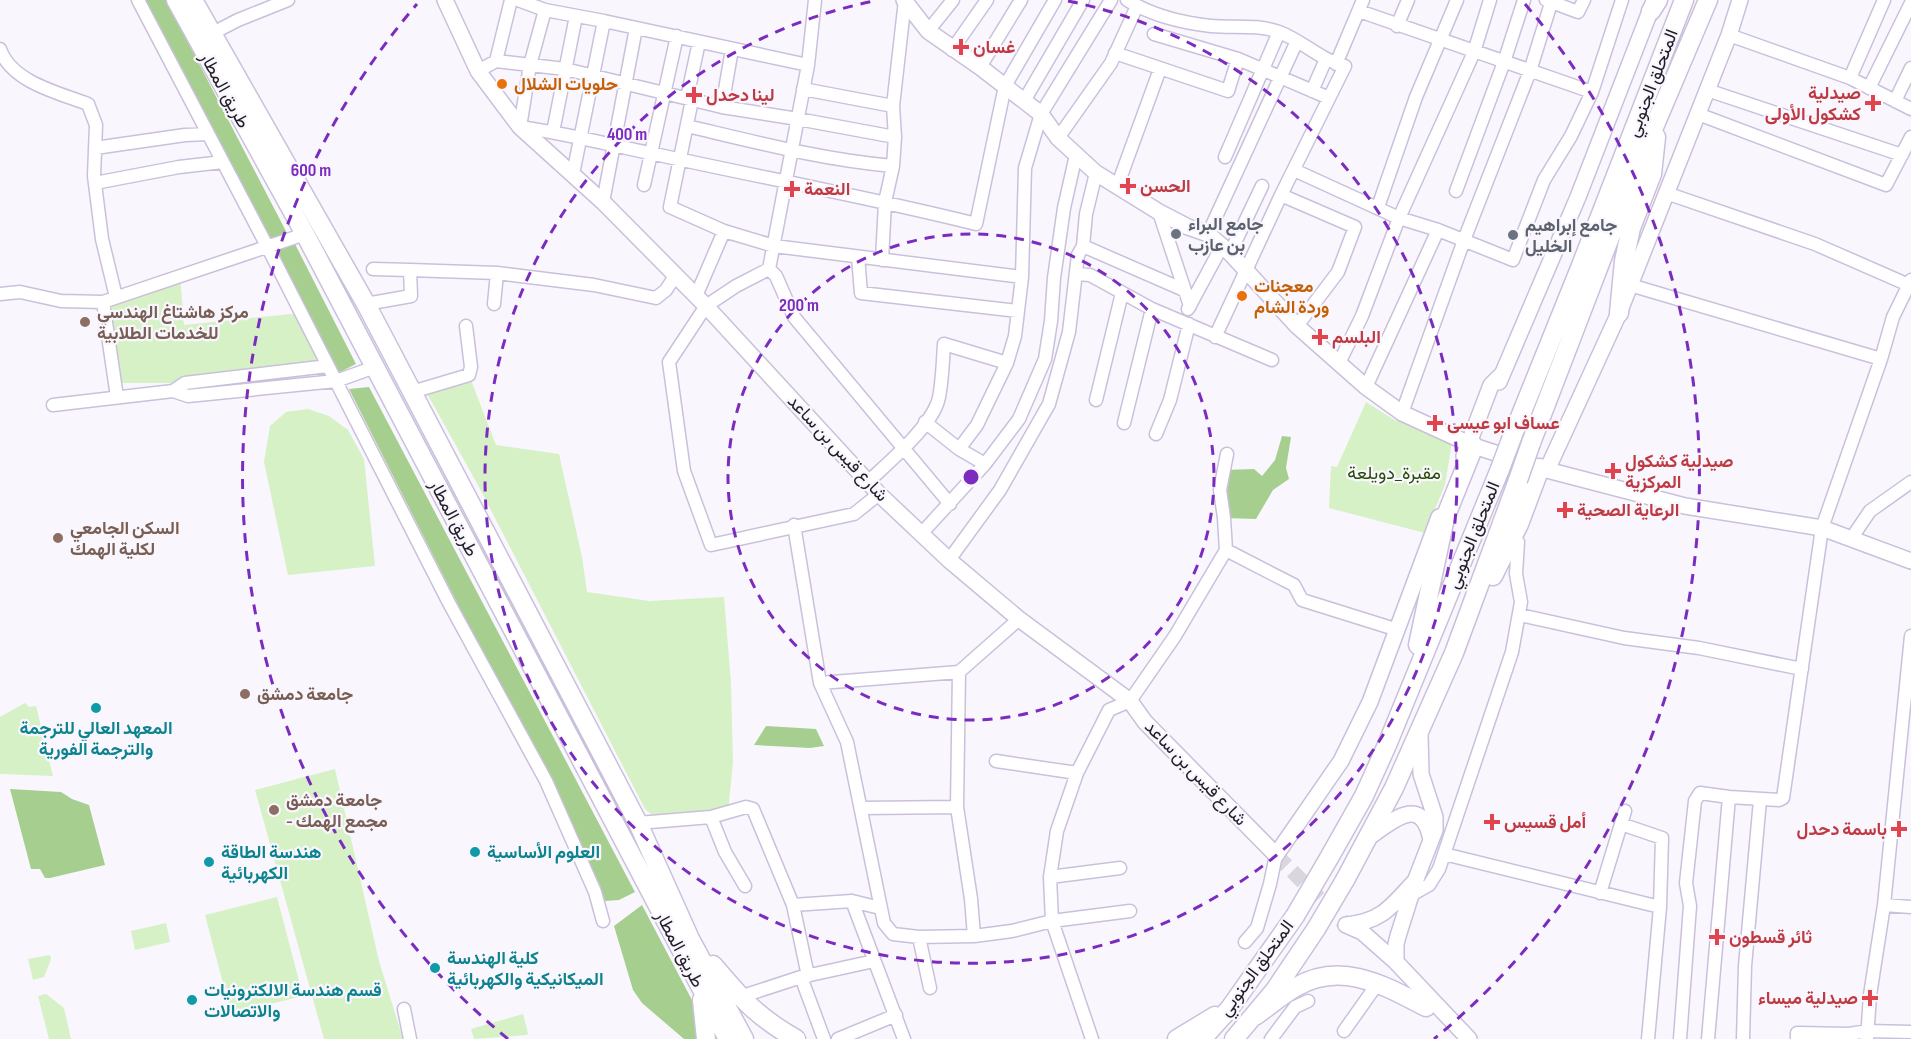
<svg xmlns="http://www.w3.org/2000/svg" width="1911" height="1039" viewBox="0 0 1911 1039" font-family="'Sofia Sans Condensed',Vazirmatn,sans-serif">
  <rect width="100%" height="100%" fill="#f9f7fd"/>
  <!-- green -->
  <path fill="#d5f1c5" d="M180,276L184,325L301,313L328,366L185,383H115L103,302Z
    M469,375L496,445L559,454L582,557L587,592L649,601L724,597L731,683L733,762L728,812L657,819L645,809L479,487L424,388Z
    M1366,402L1396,421L1402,413L1453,436L1445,485L1425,533L1329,508L1331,466L1337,467Z
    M308,409L329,416L348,430L364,459L375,566L288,575L264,462L270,426L286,412Z
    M25,703L29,707L36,706L53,776L0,774V717Z
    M335,769L379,961L403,1039H324L255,790Z
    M277,897L303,996L231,1014L205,915Z
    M166,923L170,942L135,950L131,931Z
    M50,955L51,959L44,977L33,980L28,959Z
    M46,994L64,1008L71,1039H49L38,996Z
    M523,1014L528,1033L527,1035L474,1039L471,1029Z"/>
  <!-- forest -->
  <path fill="#a6cf8f" d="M138,0H166L290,239L267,246Z
    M294,242L356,364L338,373L276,251Z
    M369,387L635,892L619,900L605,901L599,883L349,389Z
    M1282,436L1291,437L1286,468L1289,479L1273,490L1256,519L1224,518V470L1254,469L1262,476L1275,460Z
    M766,726L816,729L824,746L810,748L754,745Z
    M10,789L61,792L72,799L89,805L105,865L50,878H45L40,869H31Z
    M642,905L693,1002L697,1039H684L642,1003L633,990L614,926Z"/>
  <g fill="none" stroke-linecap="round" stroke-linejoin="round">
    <!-- major-tunnel -->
    <path stroke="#d9d6dd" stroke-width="15" stroke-dasharray="15 8" stroke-linecap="butt" d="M1276,855L1346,925"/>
    <defs>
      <path id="minor" d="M138,0L267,246L449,603L546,781L595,892L603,921
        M518,0L545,10L604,21L808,65
        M1127,0C1151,15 1183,23 1211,26C1234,28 1257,24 1279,32C1303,41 1320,60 1345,66L1281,195L1215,337
        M1546,0L1578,12L1584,0
        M545,10L530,65L520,127C564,133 606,144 650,153C759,177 868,197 976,224L1005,86L1055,0
        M1359,11L1592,92
        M1397,26L1408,0
        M928,31L953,0
        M211,34L238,20L288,0
        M1154,34L1238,59L1329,98
        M1729,35L1850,78L1911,109
        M0,49C11,82 59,93 88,104L96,125L94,176L102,239L116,297
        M952,50L987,0
        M1115,53L1228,91L1238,59
        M496,61L511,0
        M1336,64L1363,0
        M980,67L1021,0
        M478,71L496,61L565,69L722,107L798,119L895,137
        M1850,78L1884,0
        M1869,88L1911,3
        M803,89L893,106
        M1707,90L1902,155
        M1312,91L1326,59
        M687,98L699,42
        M692,100L670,207L724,231L774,246L1022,277
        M1024,101L1083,0
        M1895,101L1911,68
        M722,107L732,49
        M1698,114L1886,185L1911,137
        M687,126C755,142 823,160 893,166
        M553,132L576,16
        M1058,138L1111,63L1137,6
        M95,148L185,135L208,134
        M1225,157L1279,32
        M1294,170L1399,218L1438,230L1513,260L1544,180L1571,136L1592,92L1622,0
        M573,174L604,21
        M95,183L179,167L223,162
        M644,185L677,36
        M1117,187L1160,69
        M1456,191L1504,62L1524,0
        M1666,193L1815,244L1911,286
        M1281,195L1355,227L1338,272L1297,326
        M603,202L636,28
        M1378,207L1416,97L1457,0
        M1159,212L1190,306
        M1208,234L1297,41
        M1083,246L1184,290
        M1230,253L1262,186
        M858,257L861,293L1018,311
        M882,260L885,202L893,166L895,137L893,106L905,0
        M373,269L410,270
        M769,269L808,65L815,0
        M1076,274L1090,275L1152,309L1272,360
        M1630,285L1881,359
        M0,294L20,292L61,301L103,302L305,234
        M696,296L724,231
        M103,302L117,397
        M366,304L411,296L410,270L497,273L594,285L656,298L666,290L675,276
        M494,304L497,273
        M1188,309L1222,246
        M1339,363L1362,316L1399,218L1474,52L1490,0
        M1366,387L1438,230
        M173,391L185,383L328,366
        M412,392L469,375L471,367L466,326
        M1096,400L1122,293
        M53,405L173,391L188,396L336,381L375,367
        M1402,413L1464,240L1530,71L1552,0
        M925,422L959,449L985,464
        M1124,423L1152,309
        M1156,434L1170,400L1189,324
        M959,449L977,425L1007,363L1015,336L1022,277L1025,168L1041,114L1111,0
        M869,481C889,462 927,430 937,404C942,393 943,358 944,344L1007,363
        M879,494L854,514L711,545L684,471L669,362L706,306L736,286L769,269L776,276L794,317L950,504
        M794,525L820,683L847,742L884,923L893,934L919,937L974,936L1012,931L1052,921L1130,911
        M921,534L985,464L1019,419L1045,359L1051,321L1054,278L1064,208L1076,155
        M1851,539L1870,511L1911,482
        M1226,550L1294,585L1302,600L1398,630
        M949,560L1000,490L1049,404L1069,332L1078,255L1083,246L1086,214L1096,173
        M1520,615L1624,638L1699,648L1802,669
        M959,672L957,807L971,899L974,936
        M820,683L959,672L1019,619
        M996,761L1077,773
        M862,808L957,807
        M711,817L725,852L745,886
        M638,823L711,817L746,807L753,809L793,905L852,901L880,908
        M1621,824L1662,838L1660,907
        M1444,854L1660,907L1648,1039
        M1050,877L1120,868
        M1600,893L1625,811
        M1411,895L1429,885L1439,869L1512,652L1521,602L1516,574L1518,542
        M852,901L904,1039
        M793,905L808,976
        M1884,905L1911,907
        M919,937L930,988
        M1245,942L1257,928L1270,884L1276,855
        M801,977L824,1039
        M749,994L801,977L874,961
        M404,1009L410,1039
        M1344,1031L1378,983
        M838,1039L896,1015
        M1092,1039L1052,921L1050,877L1057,831L1077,773L1109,710L1130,701L1175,636L1226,550L1224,518L1220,490L1227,454
        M1271,1039L1295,1007L1308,1001
        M1680,1039L1690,906L1686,883L1695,801L1700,793L1729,797
        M1708,1039L1729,797L1779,800L1783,798L1822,528L1881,359L1893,317L1911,280
        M1743,1039L1745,966L1760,800
        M1797,1039V1033L1849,1034L1868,1031L1911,1032
        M1867,1039L1870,995L1884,905L1911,636"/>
      <path id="major" d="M445,0L478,71L520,127L603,202L706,306L879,494L949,560L1019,619L1130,701L1145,722L1276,855L1341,761L1370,702L1439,517
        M904,0L928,31L980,67L1041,114L1058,138L1096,173L1159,212L1188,227L1208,234L1230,253L1297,326L1366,387L1402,413L1474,446L1547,470L1685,506L1822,528L1911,561
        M1499,382L1578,197L1654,1
        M1464,456L1491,385L1502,374
        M1547,470L1619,313L1729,35L1740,0
        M1368,838C1392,821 1422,793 1431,840
        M1346,925L1362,932L1396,962L1469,1039
        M1346,925C1381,922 1391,907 1414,882
        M1396,962V944L1398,936L1416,879L1435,830V817L1421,774L1420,734"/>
      <path id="highway" d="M176,0L305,234L728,1039
        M193,0L366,304L638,823L690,939L744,1039
        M1651,11L1658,0
        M1619,313L1624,261L1631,228L1652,174L1656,137
        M1512,437L1580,268L1684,0
        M1531,443L1635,172L1708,0
        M1493,576L1519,524L1540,468
        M1418,645L1445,518L1474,446
        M1329,858L1364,796L1387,745L1500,469
        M1345,880L1394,788L1454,653L1518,480
        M713,965C741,998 757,1017 796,1039
        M702,1000L706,1039
        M1255,1016C1269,1006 1282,995 1296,987C1342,960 1385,986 1426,1007
        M1177,1039L1215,1016
        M1202,1039L1230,1008L1295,916
        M1234,1039L1275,990L1316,929"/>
    </defs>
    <!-- minor casing -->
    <use href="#minor" stroke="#cac0dc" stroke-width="15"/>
    <!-- major casing -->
    <use href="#major" stroke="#cac0dc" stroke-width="18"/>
    <!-- highway casing -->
    <use href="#highway" stroke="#cac0dc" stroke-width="21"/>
    <!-- minor -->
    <use href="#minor" stroke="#fff" stroke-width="12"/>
    <!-- major -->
    <use href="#major" stroke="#fff" stroke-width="15"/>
    <!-- highway -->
    <use href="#highway" stroke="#fff" stroke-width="18"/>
    <defs>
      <path id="highway-bridge" d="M1500,469L1512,437
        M1518,480L1531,443
        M1295,916L1329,858
        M1316,929L1345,880"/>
    </defs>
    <!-- highway-bridge casing -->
    <use href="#highway-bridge" stroke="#cac0dc" stroke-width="21" stroke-linecap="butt"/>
    <!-- highway-bridge -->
    <use href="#highway-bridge" stroke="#fff" stroke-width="18"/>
  </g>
  <!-- distance rings -->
  <g fill="none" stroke="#7b2cbf" stroke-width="3" stroke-dasharray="10 8">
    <circle cx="971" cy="477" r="243"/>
    <path d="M1068 1A486 486 0 1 1 874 1"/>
    <path d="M508 1039A728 728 0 0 1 417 4M1525 4A728 728 0 0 1 1434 1039"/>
  </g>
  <!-- markers -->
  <g fill="#e0444e" stroke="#f9f7fd" stroke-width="2">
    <path d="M958 38h6v6h6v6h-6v6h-6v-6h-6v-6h6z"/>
    <path d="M691 86h6v6h6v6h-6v6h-6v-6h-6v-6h6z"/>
    <path d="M1870 94h6v6h6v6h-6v6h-6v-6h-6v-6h6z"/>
    <path d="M1125 177h6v6h6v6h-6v6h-6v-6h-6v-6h6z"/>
    <path d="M789 180h6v6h6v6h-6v6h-6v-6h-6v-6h6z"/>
    <path d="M1317 328h6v6h6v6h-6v6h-6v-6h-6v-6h6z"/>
    <path d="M1432 414h6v6h6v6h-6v6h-6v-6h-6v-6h6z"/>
    <path d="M1610 462h6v6h6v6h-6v6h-6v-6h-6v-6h6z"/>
    <path d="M1562 501h6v6h6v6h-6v6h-6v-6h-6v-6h6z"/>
    <path d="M1489 813h6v6h6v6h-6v6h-6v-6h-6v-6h6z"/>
    <path d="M1896 820h6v6h6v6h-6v6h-6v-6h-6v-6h6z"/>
    <path d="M1714 928h6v6h6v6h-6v6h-6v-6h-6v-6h6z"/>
    <path d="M1867 989h6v6h6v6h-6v6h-6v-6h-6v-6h6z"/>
  </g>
  <g fill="#e8710a" stroke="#f9f7fd" stroke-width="2">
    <circle cx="502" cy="84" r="6"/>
    <circle cx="1242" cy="296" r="6"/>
  </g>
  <g fill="#6b7280" stroke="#f9f7fd" stroke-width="2">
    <circle cx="1176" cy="234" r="6"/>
    <circle cx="1513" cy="235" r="6"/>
  </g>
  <g fill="#8d6e63" stroke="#f9f7fd" stroke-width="2">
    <circle cx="85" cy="322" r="6"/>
    <circle cx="58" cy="538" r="6"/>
    <circle cx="245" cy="694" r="6"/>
    <circle cx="274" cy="810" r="6"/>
  </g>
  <g fill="#0f9aa8" stroke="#f9f7fd" stroke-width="2">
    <circle cx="96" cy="708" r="6"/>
    <circle cx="475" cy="852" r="6"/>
    <circle cx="209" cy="862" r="6"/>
    <circle cx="435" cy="968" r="6"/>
    <circle cx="192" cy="1000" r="6"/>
  </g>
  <g text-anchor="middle" stroke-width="4.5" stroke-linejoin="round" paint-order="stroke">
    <!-- health labels -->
    <g font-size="18" font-weight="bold" fill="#be3a42" stroke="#f9f7fd" text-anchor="start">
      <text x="973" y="53">غسان</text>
      <text x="1861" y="99" text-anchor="end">صيدلية<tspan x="1861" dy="21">كشكول الأولى</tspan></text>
      <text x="706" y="101">لينا دحدل</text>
      <text x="1140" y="192">الحسن</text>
      <text x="804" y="195">النعمة</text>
      <text x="1332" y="343">البلسم</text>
      <text x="1447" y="429">عساف ابو عيسى</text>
      <text x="1625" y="467">صيدلية كشكول<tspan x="1625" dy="21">المركزية</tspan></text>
      <text x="1577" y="516">الرعاية الصحية</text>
      <text x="1504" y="828">أمل قسيس</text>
      <text x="1887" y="835" text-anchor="end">باسمة دحدل</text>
      <text x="1729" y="943">ثائر قسطون</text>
      <text x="1858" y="1004" text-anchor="end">صيدلية ميساء</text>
    </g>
    <!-- street labels -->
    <g font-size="18" fill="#211d27" stroke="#f9f7fd">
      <text transform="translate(1652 83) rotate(-69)" y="6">المتحلق الجنوبي</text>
      <text transform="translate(225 90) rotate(61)" y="6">طريق المطار</text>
      <text transform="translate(838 448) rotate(47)" y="6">شارع قيس بن ساعد</text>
      <text transform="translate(454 518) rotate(62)" y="6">طريق المطار</text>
      <text transform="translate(1473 535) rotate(-68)" y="6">المتحلق الجنوبي</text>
      <text transform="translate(1196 773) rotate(46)" y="6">شارع قيس بن ساعد</text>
      <text transform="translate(680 949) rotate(62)" y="6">طريق المطار</text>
      <text transform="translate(1256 968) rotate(-54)" y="6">المتحلق الجنوبي</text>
    </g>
    <!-- food labels -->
    <g font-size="18" font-weight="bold" fill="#c56008" stroke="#f9f7fd" text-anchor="start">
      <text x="514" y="90">حلويات الشلال</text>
      <text x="1254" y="292">معجنات<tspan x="1254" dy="21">وردة الشام</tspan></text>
    </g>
    <!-- worship labels -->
    <g font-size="18" font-weight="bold" fill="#5b616d" stroke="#f9f7fd" text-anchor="start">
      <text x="1188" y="230">جامع البراء<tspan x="1188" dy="21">بن عازب</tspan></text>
      <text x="1525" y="231">جامع إبراهيم<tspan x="1525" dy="21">الخليل</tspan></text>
    </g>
    <!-- education labels -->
    <g font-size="18" font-weight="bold" fill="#785e54" stroke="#f9f7fd" text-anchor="start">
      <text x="97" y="318">مركز هاشتاغ الهندسي<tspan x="97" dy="21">للخدمات الطلابية</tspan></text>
      <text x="70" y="534">السكن الجامعي<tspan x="70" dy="21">لكلية الهمك</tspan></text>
      <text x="257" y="700">جامعة دمشق</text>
      <text x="286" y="806">جامعة دمشق<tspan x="286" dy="21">- مجمع الهمك</tspan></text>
    </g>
    <!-- park labels -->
    <g font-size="18" fill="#284c08" stroke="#f9f7fd">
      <text x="1394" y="479">مقبرة_دويلعة</text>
    </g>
    <!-- culture labels -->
    <g font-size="18" font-weight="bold" fill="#0d838f" stroke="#f9f7fd" text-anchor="start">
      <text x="96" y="734" text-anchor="middle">المعهد العالي للترجمة<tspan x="96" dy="21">والترجمة الفورية</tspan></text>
      <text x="221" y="858">هندسة الطاقة<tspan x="221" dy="21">الكهربائية</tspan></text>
      <text x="487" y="858">العلوم الأساسية</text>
      <text x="447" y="964">كلية الهندسة<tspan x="447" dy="21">الميكانيكية والكهربائية</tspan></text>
      <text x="204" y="996">قسم هندسة الالكترونيات<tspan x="204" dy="21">والاتصالات</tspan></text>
    </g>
  </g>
  <circle cx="971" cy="477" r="9" fill="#7b2cbf" stroke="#f9f7fd" stroke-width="3"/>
  <g font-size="18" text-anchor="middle" font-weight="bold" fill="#7b2cbf" stroke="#f9f7fd" stroke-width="4.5" stroke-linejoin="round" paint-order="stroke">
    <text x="627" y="140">400 m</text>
    <text x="311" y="176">600 m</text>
    <text x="799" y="311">200 m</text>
  </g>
</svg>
